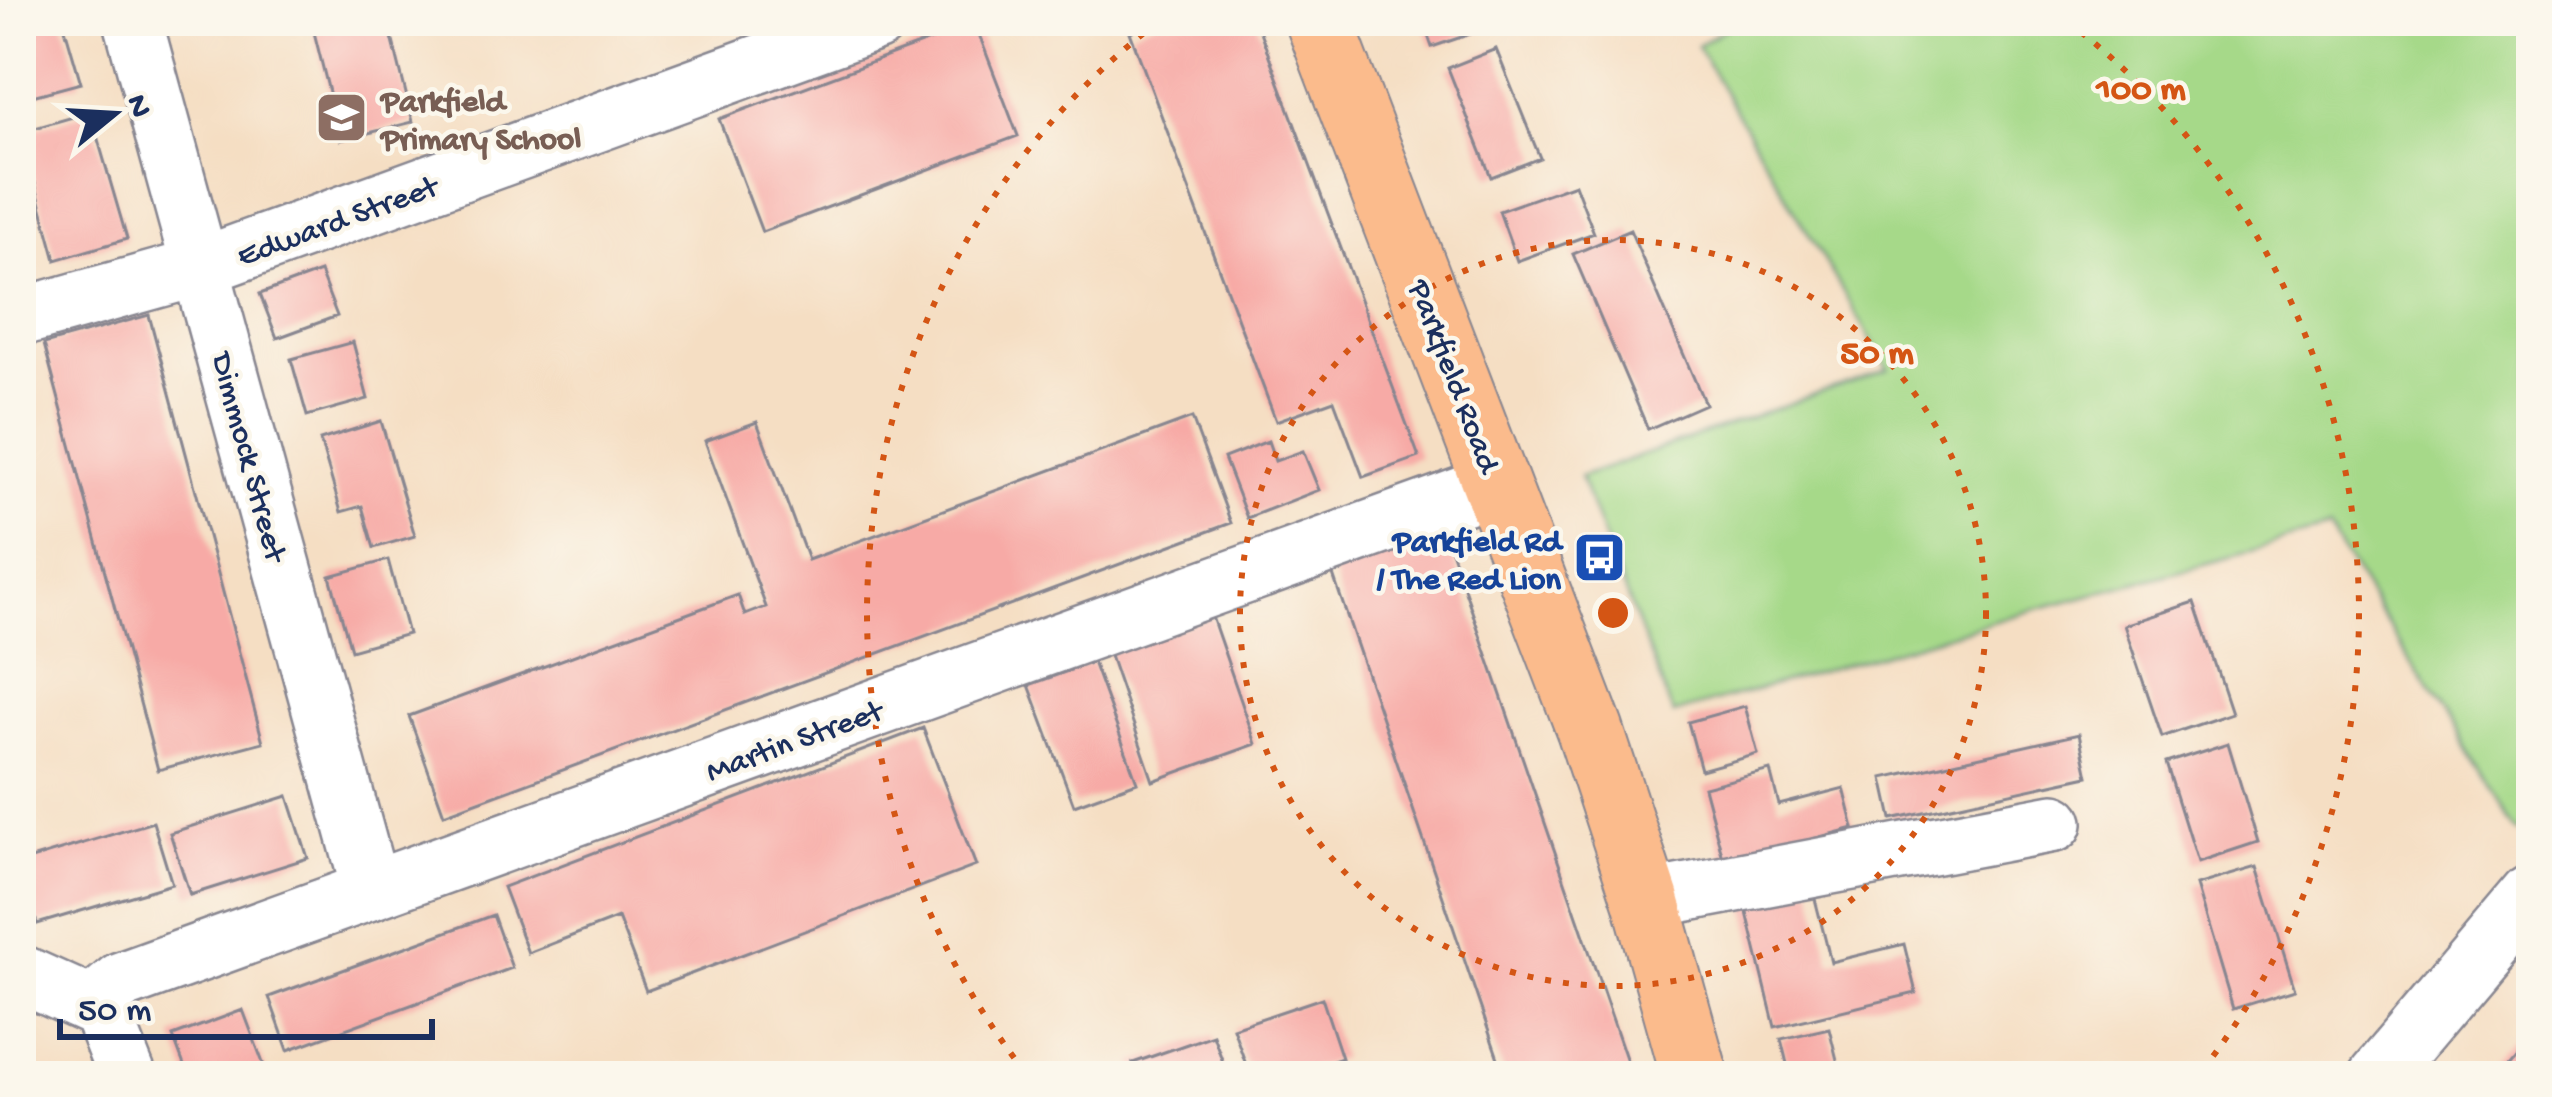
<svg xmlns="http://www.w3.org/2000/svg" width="2552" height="1097" viewBox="0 0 2552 1097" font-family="'Gochi Hand',sans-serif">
  <rect width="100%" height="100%" fill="#fbf7ec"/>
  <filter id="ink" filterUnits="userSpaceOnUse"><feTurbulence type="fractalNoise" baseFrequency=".00833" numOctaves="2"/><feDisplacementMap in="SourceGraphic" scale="24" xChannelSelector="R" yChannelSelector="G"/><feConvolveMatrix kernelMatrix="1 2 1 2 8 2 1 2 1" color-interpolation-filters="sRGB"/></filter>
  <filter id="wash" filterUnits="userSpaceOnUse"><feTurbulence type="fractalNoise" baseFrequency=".004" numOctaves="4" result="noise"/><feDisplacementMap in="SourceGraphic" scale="48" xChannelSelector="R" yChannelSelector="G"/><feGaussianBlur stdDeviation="2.7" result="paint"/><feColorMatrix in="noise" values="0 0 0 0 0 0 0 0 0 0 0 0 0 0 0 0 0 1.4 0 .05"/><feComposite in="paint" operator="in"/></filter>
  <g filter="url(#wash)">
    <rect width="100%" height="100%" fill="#f5dec3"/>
    <!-- green -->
    <path fill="#a6d989" stroke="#608474" stroke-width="3" d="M1737,21H2531V816L2517,828L2328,532L2033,610L1673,714L1580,477L1889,369L1697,46Z"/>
    <g id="blocks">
      <!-- building -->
      <path fill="#f7aaa6" d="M21,21H63L81,83L21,99Z
        M358,21H388L413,122L341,140L314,32Z
        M1158,21H1256L1419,457L1363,477L1334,400L1276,421L1130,32Z
        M1423,21H1506V22L1432,47Z
        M975,24L1018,136L762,232L719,119Z
        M1496,49L1540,158L1491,177L1448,68Z
        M90,112L127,239L56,260L21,132Z
        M1575,184L1594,233L1517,261L1499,211Z
        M1630,230L1705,404L1648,429L1573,254Z
        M320,272L337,316L277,338L260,294Z
        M149,315L263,742L158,770L44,344Z
        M353,342L368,399L307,416L291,359Z
        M1192,418L1231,523L444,814L409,716L738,595L745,615L766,607L705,441L757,422L808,560Z
        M381,421L415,536L374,548L362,506L341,512L320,440Z
        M1268,441L1275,461L1303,451L1319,490L1247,518L1224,458Z
        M1444,530L1628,1064L1631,1076H1504L1331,569Z
        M388,560L408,634L351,650L330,576Z
        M2195,602L2232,713L2162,737L2124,625Z
        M1212,617L1256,744L1153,781L1109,653Z
        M1093,662L1137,782L1074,805L1029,685Z
        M1745,706L1758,754L1701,770L1688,722Z
        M923,728L976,866L646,991L618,918L528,953L503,887Z
        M2079,734L2088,776L1892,819L1883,778Z
        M2228,743L2258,842L2197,862L2166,763Z
        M1770,770L1779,805L1844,788L1854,828L1724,862L1704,787Z
        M288,796L308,858L190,895L170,833Z
        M153,822L172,884L37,924L21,862Z
        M2257,867L2295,990L2233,1009L2196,885Z
        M1812,887L1831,962L1904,944L1916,993L1775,1027L1745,904Z
        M493,915L512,968L288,1050L269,997Z
        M1322,998L1342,1058L1289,1076H1250L1233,1028Z
        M243,1010L266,1071L252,1076H188L173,1036Z
        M1829,1028L1841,1076H1790L1781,1039Z
        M2531,1033V1076H2494Z
        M1213,1035L1228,1076H1138L1133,1063Z"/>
    </g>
  </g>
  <g filter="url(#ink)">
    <use href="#blocks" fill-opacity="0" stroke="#888690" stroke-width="3"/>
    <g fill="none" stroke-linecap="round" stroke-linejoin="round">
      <defs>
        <path id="minor" d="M133,21L371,891
          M21,317L200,267L877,21
          M1646,900L2054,823
          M21,974L101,1010
          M101,1010L107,993L121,981L1499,483
          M101,1010L127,1076
          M2378,1076L2531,895"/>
        <path id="major" d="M1319,21L1590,730L1646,900L1695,1076"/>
      </defs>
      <!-- minor casing -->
      <use href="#minor" stroke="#888690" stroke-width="62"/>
      <!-- major casing -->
      <use href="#major" stroke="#888690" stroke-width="70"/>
      <!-- minor -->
      <use href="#minor" stroke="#fff" stroke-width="57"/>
      <!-- major -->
      <use href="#major" stroke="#fbbb8c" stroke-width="66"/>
    </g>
  </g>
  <!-- distance rings -->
  <g fill="none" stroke="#d45514" stroke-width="6" stroke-dasharray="6 12">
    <circle cx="1613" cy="613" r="373"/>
    <path d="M1025 1072A746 746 0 0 1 1159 21M2067 21A746 746 0 0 1 2201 1072"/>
  </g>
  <!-- icons -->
  <defs>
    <symbol id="school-square" viewBox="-11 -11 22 22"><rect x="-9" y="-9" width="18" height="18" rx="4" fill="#8d6e63" stroke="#fbf7ec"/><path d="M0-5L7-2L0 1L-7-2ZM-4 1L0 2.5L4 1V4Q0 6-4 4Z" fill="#fff"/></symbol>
    <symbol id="bus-square" viewBox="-11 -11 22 22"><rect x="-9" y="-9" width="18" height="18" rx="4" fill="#1a4fb4" stroke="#fbf7ec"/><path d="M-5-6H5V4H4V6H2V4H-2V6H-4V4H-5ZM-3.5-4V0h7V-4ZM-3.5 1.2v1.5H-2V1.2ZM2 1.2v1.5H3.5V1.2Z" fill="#fff"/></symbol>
  </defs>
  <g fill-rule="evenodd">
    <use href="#school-square" x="312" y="88" width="59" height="59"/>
    <use href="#bus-square" x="1570" y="528" width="59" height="59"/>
  </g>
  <g text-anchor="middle" stroke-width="9" stroke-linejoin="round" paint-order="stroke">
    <!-- education labels -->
    <g font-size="33" font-weight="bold" fill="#785e54" stroke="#fbf7ec" text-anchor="start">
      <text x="381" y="110">Parkfield<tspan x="381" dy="38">Primary School</tspan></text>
    </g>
    <!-- street labels -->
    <g font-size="33" fill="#1b2f5e" stroke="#fbf7ec">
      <text transform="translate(336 218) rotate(-20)" y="12">Edward Street</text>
      <text transform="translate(1457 375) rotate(69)" y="12">Parkfield Road</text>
      <text transform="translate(252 456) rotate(75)" y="12">Dimmock Street</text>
      <text transform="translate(793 738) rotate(-20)" y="12">Martin Street</text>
    </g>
    <!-- transit labels -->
    <g font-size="33" font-weight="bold" fill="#164399" stroke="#fbf7ec" text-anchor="end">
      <text x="1561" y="550">Parkfield Rd<tspan x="1561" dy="38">/ The Red Lion</tspan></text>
    </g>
  </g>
  <circle cx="1613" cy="613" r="18" fill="#d45514" stroke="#fbf7ec" stroke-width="6"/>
  <g font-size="36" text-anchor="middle" font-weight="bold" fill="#d45514" stroke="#fbf7ec" stroke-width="9" stroke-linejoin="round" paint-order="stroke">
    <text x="2141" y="98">100 m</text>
    <text x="1877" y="362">50 m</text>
  </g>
  <!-- margin -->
  <rect width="2552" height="1097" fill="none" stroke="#fbf7ec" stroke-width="72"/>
  <!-- north arrow -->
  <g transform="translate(114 114) rotate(72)" stroke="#fbf7ec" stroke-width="9" paint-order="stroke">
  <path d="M0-9L21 45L0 30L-21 45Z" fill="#1b2f5e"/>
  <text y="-18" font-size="33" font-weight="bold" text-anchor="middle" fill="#1b2f5e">N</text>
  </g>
  <!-- scale -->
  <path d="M60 1019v18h372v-18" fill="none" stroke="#1b2f5e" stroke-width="6"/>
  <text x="78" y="1019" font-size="36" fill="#1b2f5e" stroke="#fbf7ec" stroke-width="9" paint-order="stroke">50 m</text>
</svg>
